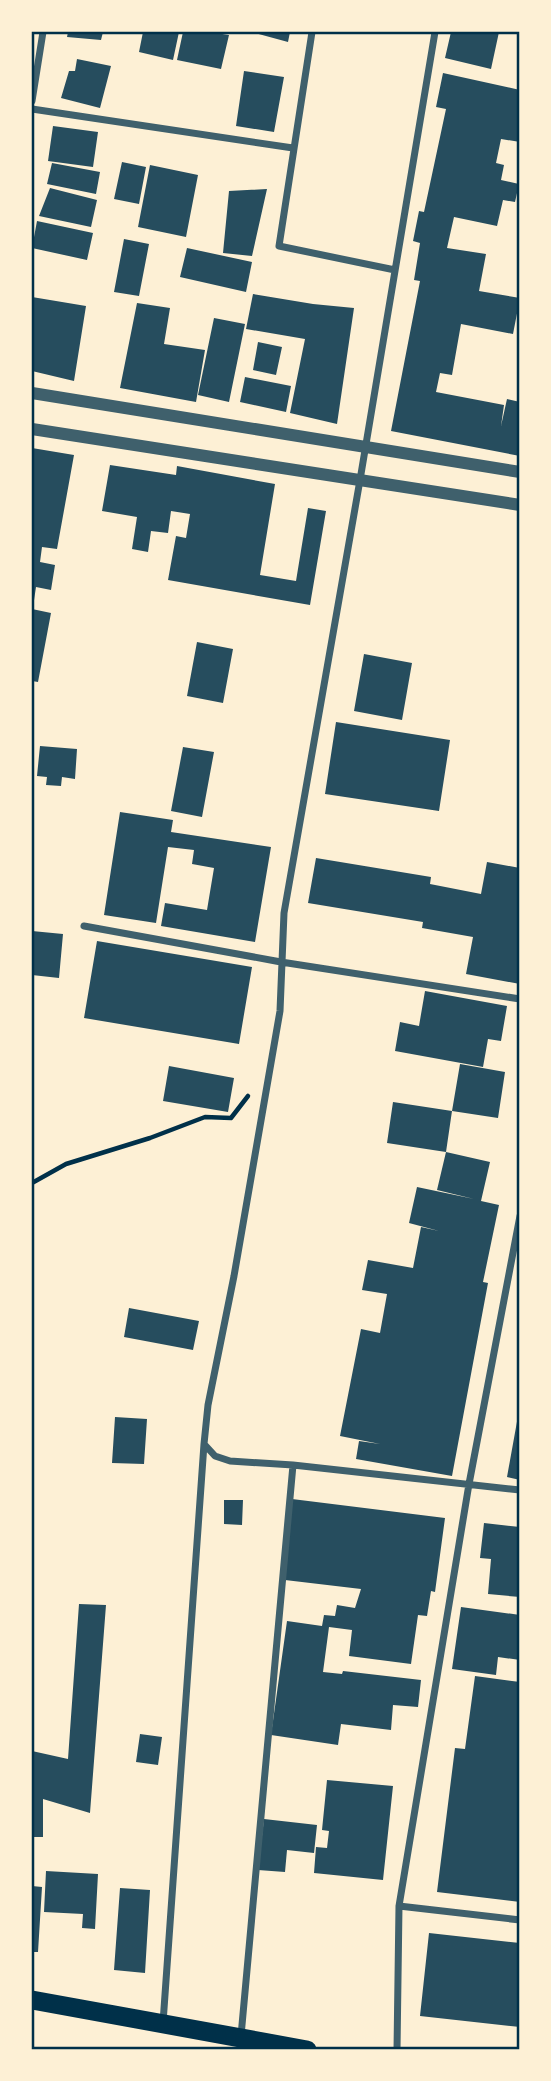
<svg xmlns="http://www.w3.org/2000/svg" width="551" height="2081" viewBox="0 0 551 2081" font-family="Manrope,sans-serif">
  <rect width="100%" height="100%" fill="#fdf0d5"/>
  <!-- building -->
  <path fill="#264d5e" d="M68,32H103L101,40L67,37Z
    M143,32H179L173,60L139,52Z
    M183,32H209L229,35L221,69L177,60Z
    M251,32H290L288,42Z
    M451,32H499L491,69L445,58Z
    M77,59L111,66L100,108L61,98L69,71H75Z
    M244,71L284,77L274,132L236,126Z
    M443,73L520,90V142L501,139L496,163L504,165L501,180L519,184L515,202L503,200L497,226L454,217L447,248L486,254L479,291L520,298L513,334L461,324L452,375L440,373L436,392L504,405L501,426L507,399L520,402V456L391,431L420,281L414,280L420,243L413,241L419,211L424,212L446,109L436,107Z
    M53,126L98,132L93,167L48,161Z
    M122,162L146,167L139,204L114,199Z
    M52,163L100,172L96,194L47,184Z
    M150,165L198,175L186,237L138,227Z
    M50,188L97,200L91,227L39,216Z
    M267,189L252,256L223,253L229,191Z
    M37,221L93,233L87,260L32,248Z
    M124,239L149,244L139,296L114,292Z
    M187,248L252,262L246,292L180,277Z
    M253,294L313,304L354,308L337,424L290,413L305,339L246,329Z
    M32,297L86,306L74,381L32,371Z
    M137,303L170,308L164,344L205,350L196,402L120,388Z
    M214,318L245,324L229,402L198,395Z
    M258,342L282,347L276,375L253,370Z
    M245,377L291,386L286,412L240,402Z
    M32,448L74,455L57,549L42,547L40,562L55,565L51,590L36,587L33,607Z
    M110,465L176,475L177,466L275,484L260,575L296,581L308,508L326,511L310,605L168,580L176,536L186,538L190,514L171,511L168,533L151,531L148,552L132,549L137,517L102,511Z
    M32,609L51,613L38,682L32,681Z
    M197,642L233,649L223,703L187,696Z
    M364,654L412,663L402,720L354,711Z
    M336,722L450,740L439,811L325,794Z
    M40,746L77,749L75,779L62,777L61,786L46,785L47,777L37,776Z
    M183,747L214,752L202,817L171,811Z
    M120,812L173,820L171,832L271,847L255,942L161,926L165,903L207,910L214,868L192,864L194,850L168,847L156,923L104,915Z
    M316,858L431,877L430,884L481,894L487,862L520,868V984L466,974L473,937L422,928L423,922L308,903Z
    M32,931L63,934L59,978L32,975Z
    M97,941L252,967L239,1044L84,1018Z
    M425,991L507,1006L501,1041L488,1039L483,1067L395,1051L400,1022L419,1026Z
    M460,1064L505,1072L498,1118L452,1111L446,1152L387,1143L393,1102L452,1111Z
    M169,1066L234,1078L228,1112L163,1101Z
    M446,1152L490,1162L481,1201L499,1205L483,1282L488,1283L452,1476L356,1459L359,1441L380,1444L340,1436L361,1329L380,1333L387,1294L362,1290L368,1260L413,1268L421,1227L439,1231L409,1223L417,1187L474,1199L437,1190Z
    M129,1308L199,1321L193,1350L124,1337Z
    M518,1416H520V1480L507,1477Z
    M115,1417L147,1419L144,1464L112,1463Z
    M292,1499L445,1518L435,1592L431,1591L427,1616L418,1615L411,1664L349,1656L352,1630L329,1627L323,1672L342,1674L343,1671L421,1680L418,1707L393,1705L391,1730L341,1724L338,1745L271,1735L287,1621L322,1626L324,1615L335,1616L337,1605L355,1608L361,1589L285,1580Z
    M224,1500H243L242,1525L224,1524Z
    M484,1523L520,1527V1597L488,1594L491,1559L480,1558Z
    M79,1604L106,1605L90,1813L43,1799V1837H32V1751L68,1759Z
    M461,1607L520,1615V1660L498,1657L496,1675L452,1669Z
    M475,1676L520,1682V1902L437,1892L455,1748L465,1749Z
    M140,1734L162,1737L158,1765L136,1762Z
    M327,1780L393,1786L383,1880L314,1873L316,1847L327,1848L329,1831L322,1830Z
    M264,1819L317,1825L314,1853L287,1850L285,1872L258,1870Z
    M46,1871L98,1874L95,1929L82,1928L83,1914L44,1912Z
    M32,1886L42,1887L38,1952H32Z
    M120,1888L150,1890L145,1973L114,1970Z
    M429,1933L520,1943V2027L420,2016Z"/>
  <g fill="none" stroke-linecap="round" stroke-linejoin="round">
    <!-- path -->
    <path stroke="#003049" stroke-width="4.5" d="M32,1183L66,1164L150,1138L205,1117L231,1118L248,1096"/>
    <!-- minor -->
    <path stroke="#3f606c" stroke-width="7" d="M312,32L279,246L395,270
      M435,32L360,480L284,913L280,1011L234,1276L208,1405L204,1444L215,1456L230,1461L293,1465L520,1490
      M32,101L43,32
      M32,109L293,148
      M84,926L281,962L520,999
      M399,1906L520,1920
      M163,2023L204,1444
      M241,2036L293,1465
      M397,2050L399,1906L469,1484L520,1216"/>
    <!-- tertiary -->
    <path stroke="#3f606c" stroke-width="12" d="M32,393L520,472
      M32,429L520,505"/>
    <!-- trunk -->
    <path stroke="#003049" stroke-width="19" d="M32,2000L307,2050"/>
  </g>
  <!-- border -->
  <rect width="551" height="2081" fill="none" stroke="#fdf0d5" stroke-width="66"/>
  <rect x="33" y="33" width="485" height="2015" fill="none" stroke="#003049" stroke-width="2.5"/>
</svg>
